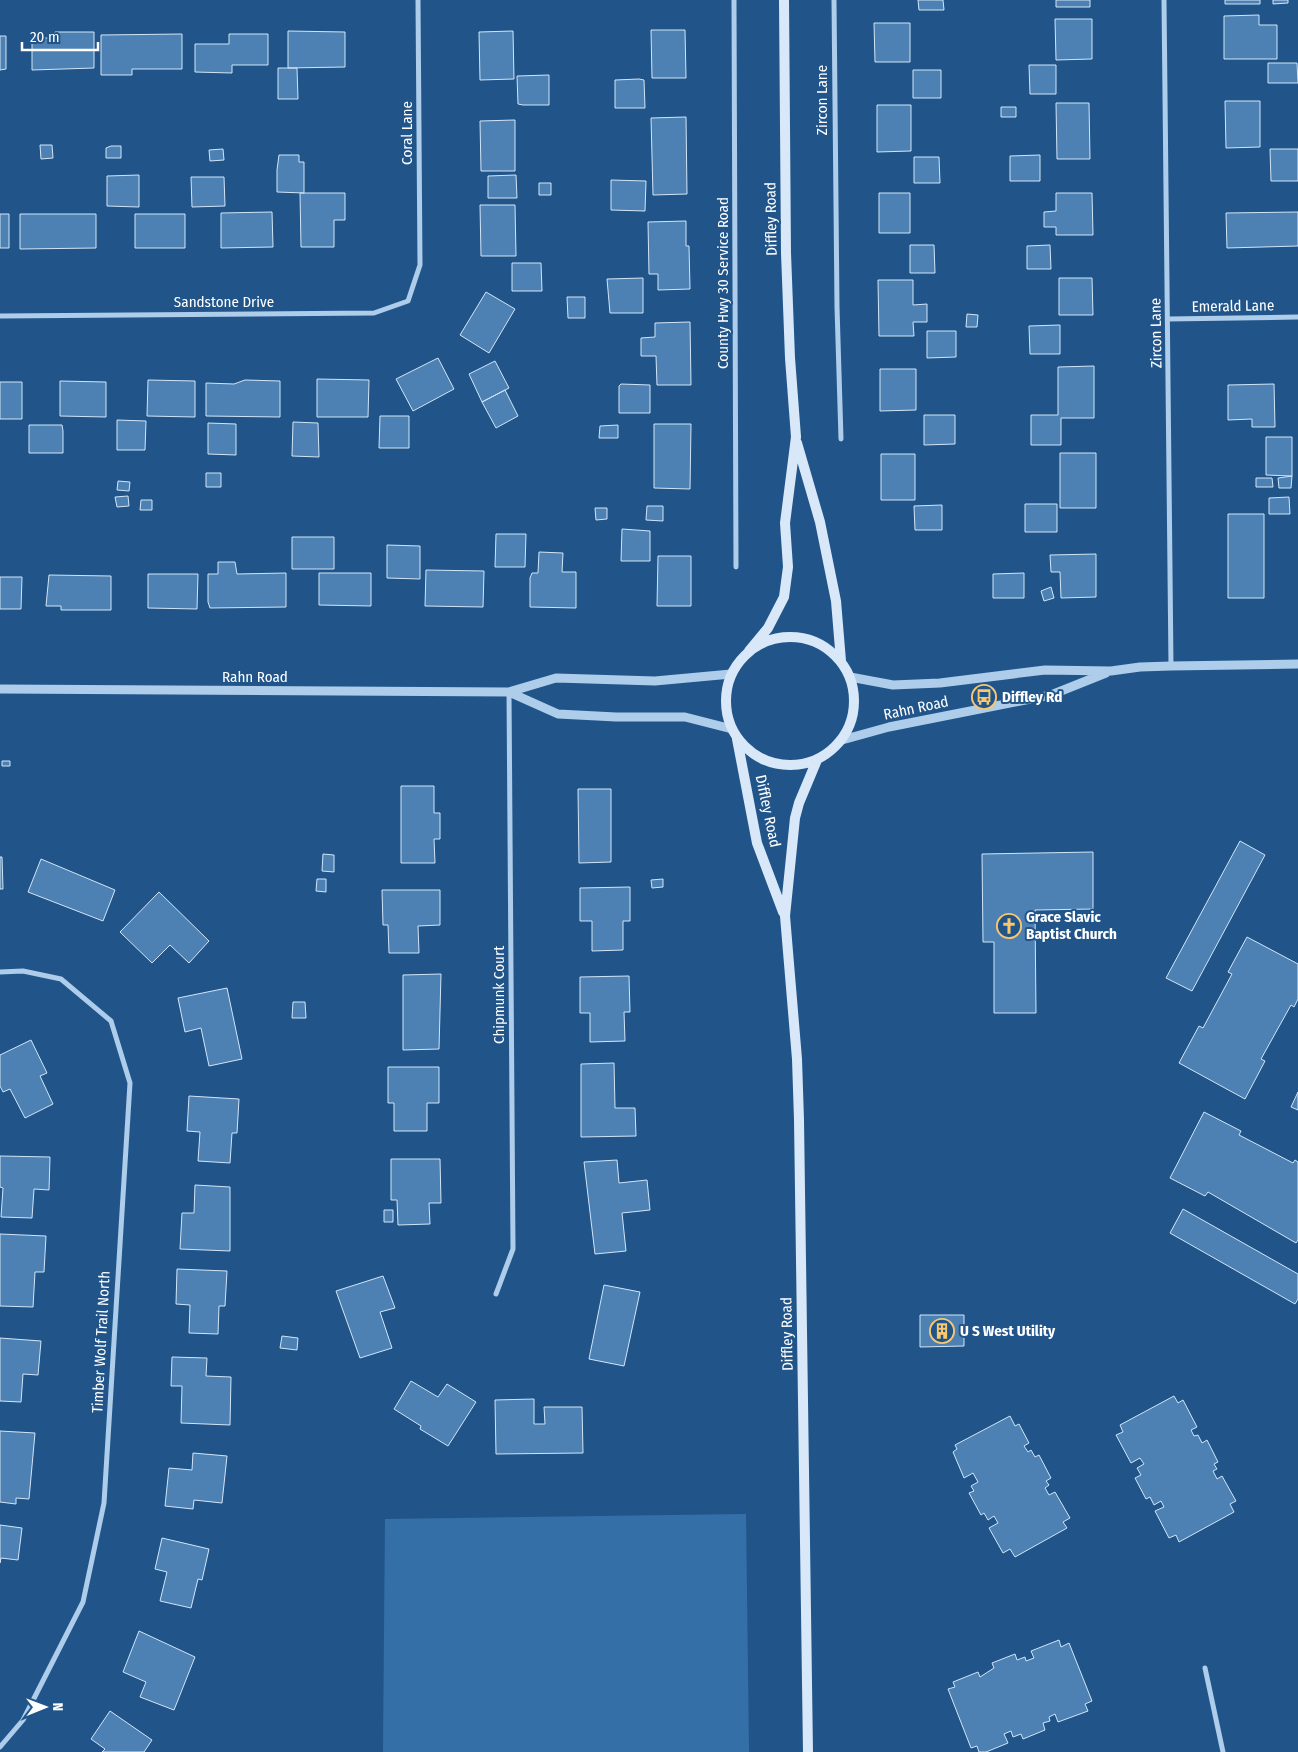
<svg xmlns="http://www.w3.org/2000/svg" width="1298" height="1752" viewBox="0 0 1298 1752" font-family="'Fira Sans Condensed',sans-serif">
  <rect width="100%" height="100%" fill="#21558a"/>
  <!-- green -->
  <path fill="#3470a7" d="M746,1514L749,1752H383L385,1519Z"/>
  <!-- building -->
  <path fill="#4d81b3" stroke="#d2e5f8" d="M918,0H943L944,10H919Z
    M1056,0H1090V7H1056Z
    M1225,0H1260V4H1225Z
    M1273,0H1288V3L1273,4Z
    M1259,15V25H1277V59H1224V16Z
    M1055,19H1092V59L1056,60Z
    M874,23H910V62H875Z
    M651,30H685L686,78H652Z
    M288,31L345,32V67L288,68Z
    M513,31L514,79L480,80L479,32Z
    M55,32H94V68L32,70V38H54Z
    M182,34V69H132V75H101V35Z
    M229,34H268V65H232V73L195,72V44H229Z
    M0,36H6V69L0,70Z
    M1268,63H1297L1298,83H1268Z
    M1029,65H1056V94H1030Z
    M278,68H297L298,99H278Z
    M913,70H941V98H913Z
    M549,75V105H523L518,104L517,76Z
    M639,79L644,80L645,108H615V80Z
    M1225,101H1260V147L1226,148Z
    M1056,103H1089L1090,159H1057Z
    M877,105H911V151L877,152Z
    M1001,107H1016V117H1001Z
    M686,117L687,194L653,195L651,118Z
    M515,120V171H481L480,121Z
    M40,145H52L53,158L41,159Z
    M111,146H121V158H106V148Z
    M223,149L224,160L210,161L209,150Z
    M1270,149H1298V181H1271Z
    M279,155H299V162H304V193L277,192V170Z
    M1040,155V181H1010V156Z
    M914,157H939L940,183H914Z
    M139,175V207L107,206V176Z
    M516,175L517,198H488V176Z
    M191,177H224L225,206L192,207Z
    M611,180L646,181L645,211L611,210Z
    M539,183H551V195H539Z
    M300,193H345V220H334V247H301Z
    M879,193H910V233H879Z
    M1056,193H1092L1093,235H1056V227H1044V212L1056,211Z
    M480,205H515L516,256H481Z
    M272,212L273,247L221,248V213Z
    M1298,212V246L1227,248L1226,213Z
    M0,214H9V248H0Z
    M20,214H96V248L20,249Z
    M135,214H185V248H135Z
    M686,221V246H689L690,289L658,290V274H649L648,222Z
    M910,245H934L935,273H910Z
    M1050,245L1051,269H1027V246Z
    M512,263H541L542,291H512Z
    M643,278V313H610L607,279Z
    M1059,278H1092L1093,315H1059Z
    M878,280H913V305L927,304V322H913L914,336H879Z
    M486,292L515,309L489,353L460,335Z
    M567,297H585V318H568Z
    M967,314L978,315L977,327H966Z
    M690,322L691,385H657L656,356H641V338L655,337V323Z
    M1060,325V354H1030L1029,326Z
    M927,331H956V357L927,358Z
    M438,358L454,389L413,411L396,379Z
    M495,361L509,388L482,402L469,374Z
    M1094,366V418H1061V445H1031V415H1058V367Z
    M880,369H916V410L880,411Z
    M317,379L369,380L368,417H317Z
    M148,380L195,381V417L147,416Z
    M245,380L280,381V417L206,416V383L234,384Z
    M60,381L106,382V417L60,416Z
    M0,382H22V419H0Z
    M621,384L650,385V413H619V386Z
    M1274,384L1275,427H1252V419L1228,420V385Z
    M505,390L518,416L496,428L482,402Z
    M924,415H955V444L924,445Z
    M380,416H409V448H379Z
    M117,420L146,421L145,450H117Z
    M293,422L318,423L319,457L292,456Z
    M208,423L236,424V455L208,454Z
    M654,424H691L690,489L654,488Z
    M29,425H62L63,431V453H29Z
    M618,425V438H599L600,426Z
    M1266,437H1292V476L1266,475Z
    M1060,453H1096V508H1060Z
    M881,454H915V500H881Z
    M206,473H221V487H206Z
    M1292,476L1291,488H1279L1278,478Z
    M1256,478H1272L1273,487H1256Z
    M118,481L130,482L129,491L117,490Z
    M128,496L129,506L117,507L115,497Z
    M1289,497L1290,514H1269V498Z
    M141,500H152V510H140Z
    M1025,504H1057V532H1025Z
    M942,505V530H915L914,506Z
    M647,506H663V521L646,520Z
    M595,508H607V519L596,520Z
    M1228,514H1264V598H1228Z
    M622,529L650,531V561H621Z
    M496,534H526L525,567H495Z
    M292,537H334V569H292Z
    M387,545L420,546V579L387,578Z
    M539,552L563,553L562,572H576V608L530,607V578L532,573H538Z
    M1096,554V597L1061,598L1060,572H1051L1050,555Z
    M658,556H691V606H657Z
    M218,562H235L237,574L286,573V607L210,608L208,602V574H218Z
    M426,570L484,571L483,607L425,606Z
    M319,573H371V606L319,605Z
    M1024,573V598H993V574Z
    M148,574H198L197,609L148,608Z
    M49,575L111,576V610H61V606H46Z
    M0,577H22L21,609H0Z
    M1051,587L1054,598L1044,601L1041,591Z
    M2,761H10V766H2Z
    M401,786H434V813H440V839H434L435,863H401Z
    M578,789H611V862L579,863Z
    M1240,841L1265,855L1192,991L1166,978Z
    M1093,852V909L1035,910L1036,1013H994V942H983L982,854Z
    M323,854L334,855V872L322,871Z
    M0,857H2L3,889H0Z
    M41,859L115,890L103,921L28,892Z
    M317,879H326V892L316,891Z
    M663,879V887L652,888L651,880Z
    M630,887V921H623V950L592,951V921H580V888Z
    M382,890H440V925L418,926L419,953H389L388,925H383Z
    M159,892L209,941L189,963L170,945L152,963L120,932Z
    M1247,937L1298,964V999L1294,1007L1291,1005L1261,1059L1265,1061L1245,1099L1179,1063L1199,1026L1203,1028L1232,974L1228,972Z
    M441,974L439,1049L403,1050V975Z
    M629,976L630,1012H624L625,1041L590,1042V1013H580V977Z
    M227,988L242,1059L209,1066L201,1028L185,1032L178,998Z
    M293,1002H305L306,1018H292Z
    M31,1040L47,1073L40,1076L53,1104L25,1118L10,1089L3,1092L0,1086V1055Z
    M614,1063L615,1108H635L636,1136L581,1137V1064Z
    M388,1067H439V1103H427V1131H394V1103H388Z
    M1298,1092V1110L1291,1107Z
    M189,1096L239,1099L237,1133H232L230,1163L198,1161L200,1132L187,1131Z
    M1204,1112L1241,1131L1239,1135L1293,1163L1295,1160L1298,1162V1240L1296,1243L1208,1192L1205,1196L1170,1178Z
    M0,1156L50,1157L49,1190L34,1189L32,1218L1,1217L3,1188L0,1187Z
    M391,1159H440L441,1203H429L430,1224L398,1225L397,1200H391Z
    M617,1160L619,1183L647,1180L650,1210L622,1213L626,1251L595,1254L584,1162Z
    M195,1185L230,1187V1251L180,1249L182,1213H194Z
    M1183,1209L1298,1274V1299L1295,1304L1170,1233Z
    M384,1210H393V1222H384Z
    M0,1234L46,1236L44,1272H35L33,1307L0,1306Z
    M177,1269L227,1271L225,1306H219L218,1334L189,1333L190,1305L176,1304Z
    M383,1276L395,1308L380,1312L392,1348L360,1358L336,1291Z
    M604,1285L640,1292L624,1366L589,1359Z
    M920,1315H964V1346L920,1347Z
    M282,1336L298,1338L297,1350L280,1348Z
    M0,1338L41,1341L38,1375L23,1374L21,1402L0,1401Z
    M172,1357L207,1358L206,1376L231,1377L230,1425L181,1423L182,1386H171Z
    M411,1381L438,1397L447,1384L476,1402L448,1446L420,1429L421,1426L394,1409Z
    M1174,1396L1178,1403L1183,1400L1197,1427L1191,1430L1194,1436L1198,1435L1202,1443L1207,1440L1218,1462L1214,1464L1217,1469L1213,1471L1217,1479L1222,1476L1236,1501L1230,1504L1234,1512L1179,1542L1176,1535L1169,1538L1155,1511L1164,1507L1161,1501L1154,1505L1150,1497L1146,1499L1135,1478L1141,1475L1137,1468L1144,1464L1140,1458L1131,1463L1116,1435L1123,1432L1120,1425Z
    M534,1399V1424H545L544,1407H582L583,1453L496,1454L495,1400Z
    M1010,1416L1015,1426L1019,1424L1029,1443L1024,1446L1028,1452L1031,1450L1035,1457L1039,1455L1051,1478L1046,1481L1049,1485L1045,1488L1049,1495L1055,1492L1070,1518L1063,1522L1067,1528L1015,1557L1010,1549L1003,1553L989,1528L998,1523L994,1516L988,1520L984,1513L981,1515L969,1493L974,1491L971,1486L978,1482L973,1473L964,1478L953,1452L957,1449L955,1445Z
    M0,1431L35,1433L29,1499L16,1498V1504L0,1502Z
    M193,1453L227,1456L222,1503L194,1500L193,1509L165,1506L169,1468L192,1470Z
    M0,1525L22,1528L18,1560L1,1558L0,1563Z
    M162,1538L209,1549L202,1580L198,1579L191,1608L160,1601L167,1572L155,1569Z
    M139,1631L195,1657L174,1710L140,1697L146,1682L123,1672Z
    M1059,1640L1061,1647L1069,1643L1092,1701L1085,1704L1088,1711L1058,1722L1055,1714L1049,1717L1050,1721L1043,1723L1045,1730L1023,1739L1021,1734L1013,1737L1011,1731L1004,1734L1008,1743L986,1752H979L977,1746L971,1748L948,1689L955,1687L953,1682L978,1672L980,1677L994,1668L992,1663L1015,1654L1017,1660L1025,1657L1026,1661L1034,1658L1031,1651Z
    M110,1711L152,1740L144,1752H102L105,1749L91,1739Z"/>
  <g fill="none" stroke-linecap="round" stroke-linejoin="round">
    <!-- minor -->
    <path stroke="#adcdeb" stroke-width="5" d="M734,0L736,567
      M834,0L837,307L841,439
      M1164,0L1171,666
      M0,316L374,313L408,301L420,265L418,0
      M1168,319L1298,317
      M0,972L23,971L61,979L111,1021L130,1083L104,1503L83,1602L23,1720L0,1747
      M496,1294L513,1249L509,692
      M1205,1668L1223,1752"/>
    <!-- tertiary -->
    <path stroke="#adcdeb" stroke-width="9" d="M850,677L893,685L940,683L1045,670L1111,671L1140,667L1171,666L1298,664
      M0,689L509,692L556,678L655,681L731,674
      M509,692L558,714L616,717H685L732,729
      M842,740L889,727L1051,695L1106,673"/>
    <!-- secondary -->
    <path stroke="#d8e8f8" stroke-width="10" d="M797,443L820,522L836,601L841,661
      M726 701a64 64 0 1 1 128 0a64 64 0 1 1-128 0Z
      M749,651L768,628L784,597L788,567L785,523L796,437L790,358L786,253L784,0
      M737,739L757,843L783,912
      M808,1752L799,1120L797,1059L785,916L795,818L799,803L817,760"/>
  </g>
  <!-- icons -->
  <defs>
    <symbol id="bus-ring" viewBox="-11 -11 22 22"><circle r="9.5" fill="#21558a" stroke="#f8c76e" stroke-width="1.5"/><path d="M-5-6H5V4H4V6H2V4H-2V6H-4V4H-5ZM-3.5-4V0h7V-4ZM-3.5 1.2v1.5H-2V1.2ZM2 1.2v1.5H3.5V1.2Z" fill="#f8c76e"/></symbol>
    <symbol id="church-ring" viewBox="-11 -11 22 22"><circle r="9.5" fill="#21558a" stroke="#f8c76e" stroke-width="1.5"/><path d="M-1.2-6h2.4v3.5h3.3v2.4h-3.3V6h-2.4V-.1h-3.3v-2.4h3.3Z" fill="#f8c76e"/></symbol>
    <symbol id="building-ring" viewBox="-11 -11 22 22"><circle r="9.5" fill="#21558a" stroke="#f8c76e" stroke-width="1.5"/><path d="M-4-6H4V6H1V3H-1V6H-4ZM-2.5-4.3h1.7v1.8h-1.7ZM.8-4.3h1.7v1.8H.8ZM-2.5-1h1.7V.8h-1.7ZM.8-1h1.7V.8H.8Z" fill="#f8c76e"/></symbol>
  </defs>
  <g fill-rule="evenodd">
    <use href="#bus-ring" x="970" y="683" width="28" height="28"/>
    <use href="#church-ring" x="995" y="912" width="28" height="28"/>
    <use href="#building-ring" x="928" y="1317" width="28" height="28"/>
  </g>
  <g text-anchor="middle" stroke-width="4" stroke-linejoin="round" paint-order="stroke">
    <!-- street labels -->
    <g font-size="15" fill="#fff" stroke="#21558a">
      <text transform="translate(822 100) rotate(-90)" y="5">Zircon Lane</text>
      <text transform="translate(407 133) rotate(-90)" y="5">Coral Lane</text>
      <text transform="translate(771 219) rotate(-91)" y="5">Diffley Road</text>
      <text transform="translate(723 283) rotate(-90)" y="5">County Hwy 30 Service Road</text>
      <text x="224" y="307">Sandstone Drive</text>
      <text transform="translate(1233 306) rotate(-1)" y="5">Emerald Lane</text>
      <text transform="translate(1156 333) rotate(-91)" y="5">Zircon Lane</text>
      <text x="255" y="682">Rahn Road</text>
      <text transform="translate(916 708) rotate(-12)" y="5">Rahn Road</text>
      <text transform="translate(768 811) rotate(78)" y="5">Diffley Road</text>
      <text transform="translate(499 995) rotate(-90)" y="5">Chipmunk Court</text>
      <text transform="translate(787 1334) rotate(-91)" y="5">Diffley Road</text>
      <text transform="translate(101 1342) rotate(-87)" y="5">Timber Wolf Trail North</text>
    </g>
    <!-- poi labels -->
    <g font-size="15" font-weight="bold" fill="#fff" stroke="#21558a" text-anchor="start">
      <text x="1002" y="702">Diffley Rd</text>
      <text x="1026" y="922">Grace Slavic<tspan x="1026" dy="17">Baptist Church</tspan></text>
      <text x="960" y="1336">U S West Utility</text>
    </g>
  </g>
  <!-- north arrow -->
  <g transform="translate(45 1707) rotate(89)" stroke="#21558a" stroke-width="4" paint-order="stroke">
  <path d="M0-4L9 19L0 12L-9 19Z" fill="#ffffff"/>
  <text y="-8" font-size="14" font-weight="bold" text-anchor="middle" fill="#ffffff">N</text>
  </g>
  <!-- scale -->
  <path d="M22 42v8h76v-8" fill="none" stroke="#ffffff" stroke-width="2.5"/>
  <text x="30" y="42" font-size="15" fill="#ffffff" stroke="#21558a" stroke-width="4" paint-order="stroke">20 m</text>
</svg>
